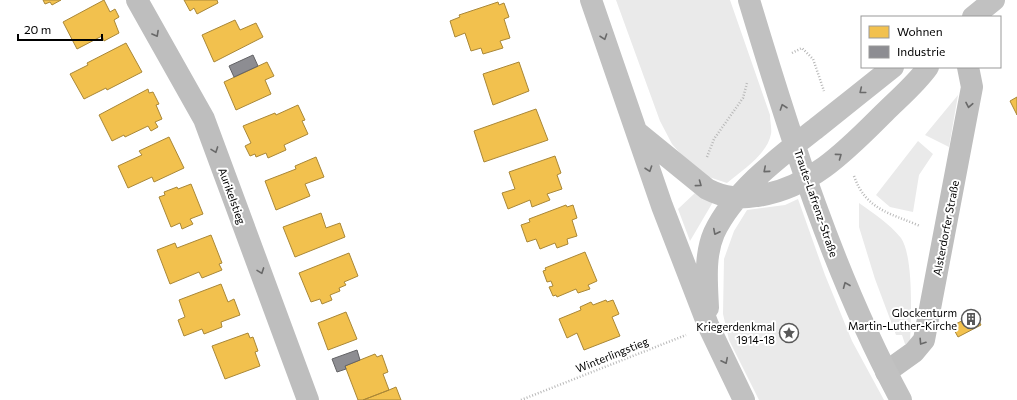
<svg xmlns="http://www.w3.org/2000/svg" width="1017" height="400" viewBox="0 0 1017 400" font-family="Commissioner,sans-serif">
  <rect width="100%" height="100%" fill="#fff"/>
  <!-- green -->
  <path fill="#eaeaea" d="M616,0H730L770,115C770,121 772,129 771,134C767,155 742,170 727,183L706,176L686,160L672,144L660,121Z
    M958,95L949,147L925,135Z
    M918,141L933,154L919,175L913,212L890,207L876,195Z
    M695,193L713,202L690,241L678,209Z
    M798,199L825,275L852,341L884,400H759L729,340L723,314L724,259L734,231L747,210L785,205Z
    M859,203C873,213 890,224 901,238C914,257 911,320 910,344H905L902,335H896L875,279L859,227Z"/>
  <!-- homes -->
  <path fill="#f2c14e" stroke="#a98737" d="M43,0H61L52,5L50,2L45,4Z
    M104,0L110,12L115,9L119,17L114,20L119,33L104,41L102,36L77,49L63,22Z
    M184,0H217L218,3L197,14L194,8L190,11Z
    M498,2L499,5L504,3L509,17L504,19L510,38L500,41L503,48L483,54L481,48L471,51L465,33L455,37L450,21L460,17L459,15Z
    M235,20L240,30L256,23L263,37L214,62L202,35Z
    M126,43L142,72L107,90L106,88L84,99L70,74L88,65L87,63Z
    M267,62L274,76L265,80L271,94L236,110L224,82Z
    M519,62L529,91L493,105L483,74Z
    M148,89L149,93L153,92L159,104L156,105L162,119L155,122L158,127L151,131L148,126L125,137L124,135L112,141L99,115Z
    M1017,97V115L1010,101Z
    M298,105L305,120L302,121L308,134L284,145L286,150L268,158L266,153L256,157L255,154L250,156L245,146L251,143L243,126L275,113L276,115Z
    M536,109L548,140L484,162L474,131Z
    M169,137L184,168L154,182L152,177L128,188L118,166L142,155L139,151Z
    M555,156L561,173L557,175L562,189L547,194L550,200L532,207L530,200L508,209L502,193L515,189L509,172Z
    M316,157L324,177L305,184L310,196L276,210L265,181L296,169L295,166Z
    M191,184L203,214L190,219L193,224L182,229L180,223L171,227L159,197L165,195L164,192L177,187L178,189Z
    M566,205L567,207L573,205L577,218L572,220L577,236L567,239L568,244L557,248L555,243L540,249L536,239L527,242L521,225L530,222L529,219Z
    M321,213L326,228L340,223L345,237L295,257L283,227Z
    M211,235L222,263L219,264L222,270L202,278L199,272L170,284L157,250L175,243L177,248Z
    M585,252L597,281L588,285L590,289L578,293L576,289L557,297L556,295L553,296L549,287L553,286L551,281L547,282L543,271L546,270L545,268Z
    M349,253L358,276L344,282L346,285L339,288L340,291L330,295L332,300L322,304L320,299L311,302L299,273Z
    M221,284L228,302L234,299L240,315L221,322L222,327L204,334L202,329L184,336L178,320L185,317L179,300Z
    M606,300L607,302L613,300L619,314L612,317L620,336L584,350L577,333L567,338L559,319L581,310L580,307L591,302L593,305Z
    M346,312L357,339L328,350L318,323Z
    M975,314L981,325L958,337L952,326Z
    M248,333L250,338L253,337L258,351L255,352L260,366L225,379L212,346Z
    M375,354L377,357L382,355L388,372L383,374L389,390L363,400H358L345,366Z
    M396,387L401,400H363L389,390Z"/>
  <!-- industry -->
  <path fill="#8d8d92" stroke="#636366" d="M253,55L258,66L234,77L229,66Z
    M357,350L360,360L345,366L346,369L337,372L332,359Z"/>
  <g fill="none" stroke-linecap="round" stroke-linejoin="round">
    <!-- path -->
    <path stroke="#b8b8b8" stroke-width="2.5" stroke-dasharray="1 2" stroke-linecap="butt" d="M792,53L802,48L813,59L824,91
      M707,157L714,139L743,98L747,83
      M854,176C866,210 890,213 920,226
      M521,400L686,335"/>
    <!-- street -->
    <path stroke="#bebebe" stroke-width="22" d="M137,0L204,119L308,400
      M886,372L914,352L924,340L972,87L968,67"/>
    <!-- secondary -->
    <path stroke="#c1c1c1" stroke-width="22" d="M591,0L662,206L708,325L744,400
      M749,0C790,136 833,274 901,400
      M973,17L994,0
      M637,132L707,189C725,198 738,199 757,196C810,189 848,149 884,113C899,98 916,84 928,67
      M708,308C707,284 704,256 714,233C734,190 782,155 819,126C844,106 868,87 893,67"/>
  </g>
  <!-- one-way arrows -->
  <defs><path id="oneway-chevron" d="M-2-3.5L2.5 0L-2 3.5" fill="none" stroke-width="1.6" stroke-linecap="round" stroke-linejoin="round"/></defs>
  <g stroke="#686868">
    <use href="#oneway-chevron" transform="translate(156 34) rotate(61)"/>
    <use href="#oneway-chevron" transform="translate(969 105) rotate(101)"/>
    <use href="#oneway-chevron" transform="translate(215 150) rotate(70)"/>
    <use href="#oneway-chevron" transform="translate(261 271) rotate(70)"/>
    <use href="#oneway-chevron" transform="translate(922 342) rotate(123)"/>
  </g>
  <g stroke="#6a6a6a">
    <use href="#oneway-chevron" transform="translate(604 37) rotate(71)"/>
    <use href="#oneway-chevron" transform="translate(862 91) rotate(141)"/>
    <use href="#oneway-chevron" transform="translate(783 107) rotate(-109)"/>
    <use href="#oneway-chevron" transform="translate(839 156) rotate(-36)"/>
    <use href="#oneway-chevron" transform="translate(649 169) rotate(71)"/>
    <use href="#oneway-chevron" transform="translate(766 170) rotate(139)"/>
    <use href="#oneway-chevron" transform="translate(699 184) rotate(36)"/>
    <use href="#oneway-chevron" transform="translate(716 232) rotate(117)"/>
    <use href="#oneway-chevron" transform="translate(846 285) rotate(-112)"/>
    <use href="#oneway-chevron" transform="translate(725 361) rotate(64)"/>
  </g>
  <!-- icons -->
  <defs>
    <symbol id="building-ring" viewBox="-11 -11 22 22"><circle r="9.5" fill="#fff" stroke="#595959" stroke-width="1.5"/><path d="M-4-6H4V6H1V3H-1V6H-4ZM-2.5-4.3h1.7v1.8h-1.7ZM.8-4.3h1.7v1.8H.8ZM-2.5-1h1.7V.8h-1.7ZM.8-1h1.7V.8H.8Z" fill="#595959"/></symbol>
    <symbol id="sight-ring" viewBox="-11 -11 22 22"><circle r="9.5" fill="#fff" stroke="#595959" stroke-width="1.5"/><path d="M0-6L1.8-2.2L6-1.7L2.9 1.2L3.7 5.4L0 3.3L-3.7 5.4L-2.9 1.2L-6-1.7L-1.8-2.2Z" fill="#595959"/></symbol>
  </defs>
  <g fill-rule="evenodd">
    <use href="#building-ring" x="960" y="308" width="22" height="22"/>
    <use href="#sight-ring" x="778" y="322" width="22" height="22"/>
  </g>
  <g text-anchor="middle" stroke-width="4" stroke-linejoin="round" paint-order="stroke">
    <!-- street labels -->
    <g font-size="11" fill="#000" stroke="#fff">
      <text transform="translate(232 196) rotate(70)" y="4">Aurikelstieg</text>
      <text transform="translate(816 203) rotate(71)" y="4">Traute-Lafrenz-Straße</text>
      <text transform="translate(946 228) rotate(-79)" y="4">Alsterdorfer Straße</text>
      <text transform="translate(612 355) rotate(-22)" y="4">Winterlingstieg</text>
    </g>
    <!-- poi labels -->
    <g font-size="11" fill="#000" stroke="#fff" text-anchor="end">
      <text x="957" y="317">Glockenturm<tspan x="957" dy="13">Martin-Luther-Kirche</tspan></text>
      <text x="775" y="331">Kriegerdenkmal<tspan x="775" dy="13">1914-18</tspan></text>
    </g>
  </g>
  <!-- legend -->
  <rect x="861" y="16" width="140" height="52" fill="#ffffff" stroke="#999999"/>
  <rect x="869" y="26" width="20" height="12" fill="#f2c14e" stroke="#999999"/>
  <text x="897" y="36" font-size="12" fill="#000000">Wohnen</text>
  <rect x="869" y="46" width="20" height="12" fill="#8d8d92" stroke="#999999"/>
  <text x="897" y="56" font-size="12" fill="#000000">Industrie</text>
  <!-- scale -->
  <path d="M18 34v6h84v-6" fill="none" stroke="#000000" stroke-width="2"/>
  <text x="24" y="34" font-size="12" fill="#000000" stroke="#ffffff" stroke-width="3" paint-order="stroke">20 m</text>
</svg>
